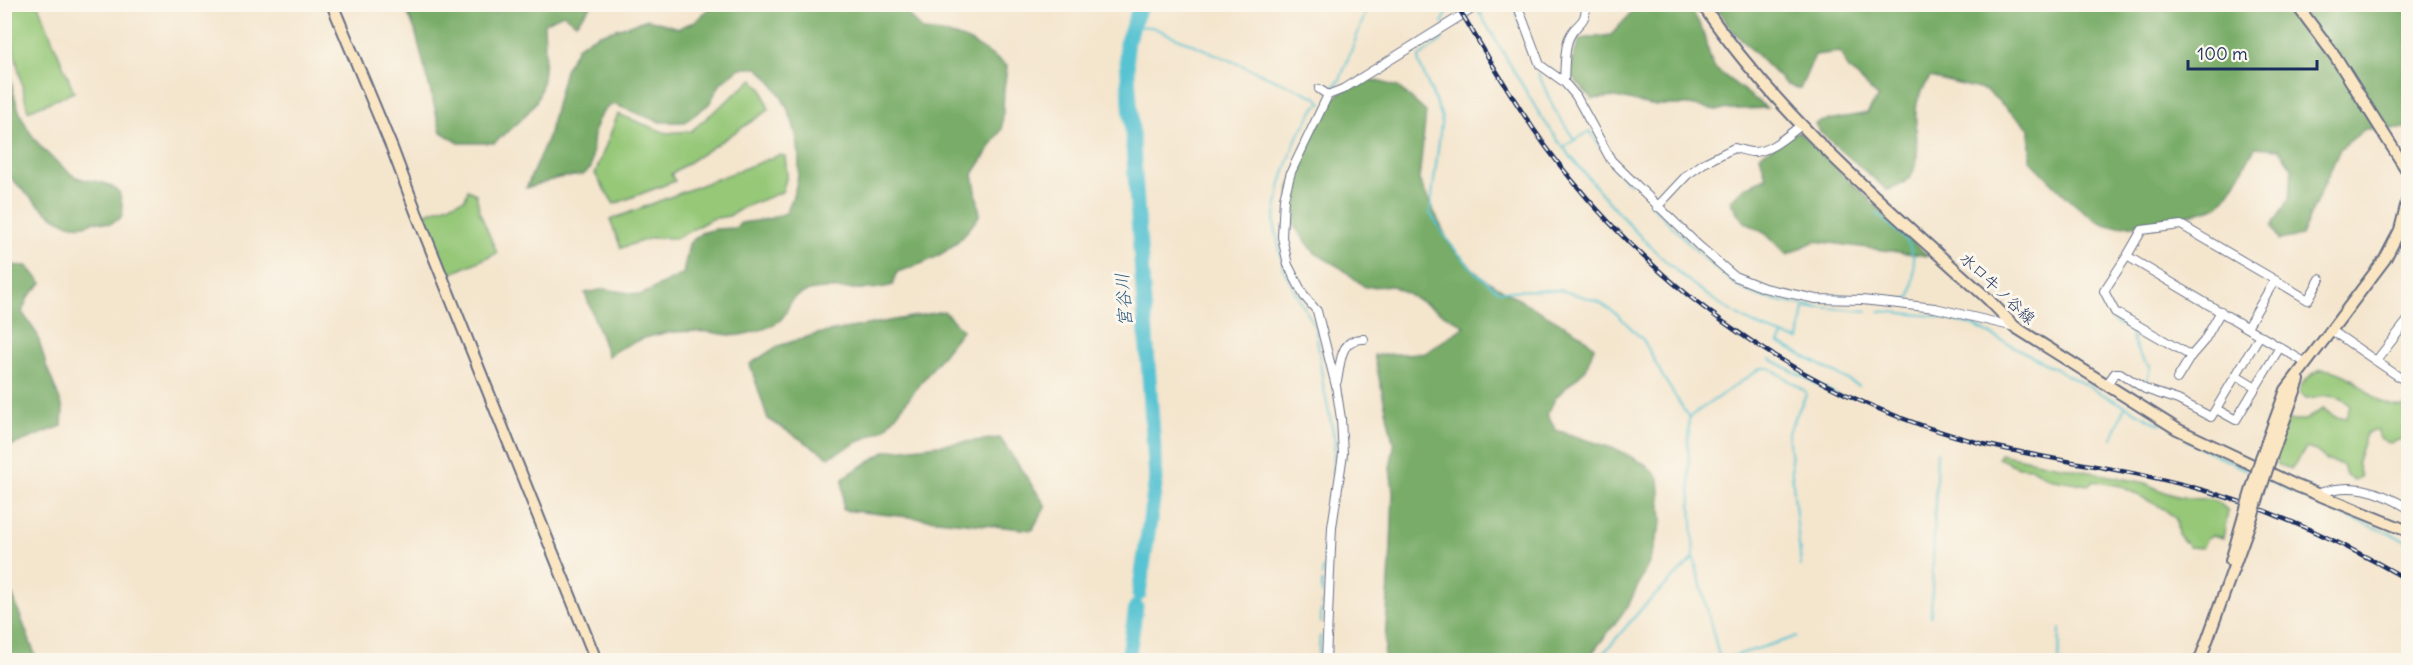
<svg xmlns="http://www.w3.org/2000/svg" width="2413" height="665" viewBox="0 0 2413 665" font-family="Delius,'Klee One',sans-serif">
  <rect width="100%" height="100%" fill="#fbf7ec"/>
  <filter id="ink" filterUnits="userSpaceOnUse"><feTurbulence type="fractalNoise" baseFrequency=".0167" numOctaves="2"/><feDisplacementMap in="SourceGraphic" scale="12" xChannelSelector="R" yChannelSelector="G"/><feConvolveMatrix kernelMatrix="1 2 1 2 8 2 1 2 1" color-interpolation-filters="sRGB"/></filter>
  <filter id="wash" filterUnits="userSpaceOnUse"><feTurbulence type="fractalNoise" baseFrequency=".008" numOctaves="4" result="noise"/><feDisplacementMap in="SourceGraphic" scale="24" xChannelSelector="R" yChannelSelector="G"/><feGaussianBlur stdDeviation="1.35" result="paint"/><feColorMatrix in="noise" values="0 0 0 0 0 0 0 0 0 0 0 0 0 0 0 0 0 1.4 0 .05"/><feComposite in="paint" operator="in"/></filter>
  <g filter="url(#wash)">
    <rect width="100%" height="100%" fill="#f4e5cd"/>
    <!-- green -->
    <path fill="#96c878" stroke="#587c6b" stroke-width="1.5" d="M4,5H38L74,92L28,111L11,37L5,28Z
      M753,79L762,89L769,110L671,174L675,181L614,204L595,174L618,114L666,133L691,131Z
      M779,155L785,156L787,176L782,192L742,208L729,216L711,219L677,238H651L621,248L610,220Z
      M468,190L476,194L480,213L497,253L448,275L424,214L465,199Z
      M2321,369C2364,371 2368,411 2408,406V437L2390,443L2381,440L2376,430L2366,434L2357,461L2361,477L2354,480L2346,476L2343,465L2328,461L2316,451L2306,448L2291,469L2278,465L2275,451L2287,420H2305L2323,409L2337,418H2346L2350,406C2342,392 2319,397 2306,398L2299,393C2301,381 2311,375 2321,369Z
      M2000,454L2145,483C2159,490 2174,497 2190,498C2208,500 2214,496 2228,511L2223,538L2212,535L2207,538L2202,548L2189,547L2178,534L2176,519L2164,509L2121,486L2093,481L2088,485L2048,478L2032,468L2018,467L1998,458Z"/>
    <!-- forest -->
    <path fill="#78ac68" stroke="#4a6e63" stroke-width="1.5" d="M2366,4L2369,7L2408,10V129H2365L2340,149L2301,236L2279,240L2272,226L2290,197L2292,168L2279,149L2255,147C2248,160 2229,197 2219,205C2206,213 2127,228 2111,226C2087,222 2048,178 2030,160V129L1987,91L1930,77C1926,85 1919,94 1917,103C1910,136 1934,178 1887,190L1820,132L1815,124C1822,119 1856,116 1867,113L1878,97L1848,68L1840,52L1815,55L1800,89L1787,85L1732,30L1714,5Z
      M404,5H467L493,14L509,5H592L576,23L563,14L544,23C545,44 547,85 535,103C524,119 509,131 494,143H459L441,132L415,30Z
      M718,5H899L923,31C964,34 975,43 1007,66L1004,90L1002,129L973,174L980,214C958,248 936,261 897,272L893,285C866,294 834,284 806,292C784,299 791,312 779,321C770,328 756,332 745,334C734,337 720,333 708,332C671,329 639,335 608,356L585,293L605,289L641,295L683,274L689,244L701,233L716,229L735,228L741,223L768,219L786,213C790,204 794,195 796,186C806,144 789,96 758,68H740L721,83L709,104L685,122H660L613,104C588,118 595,144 591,168L583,175L558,178L526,188L548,137L565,70L578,46L597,35L648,19L679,28L696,21L711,6Z
      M1639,5H1688L1701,26L1713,67L1767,108L1716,110L1689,105H1650L1616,97L1592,99L1568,72L1580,39L1611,35Z
      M4,44L7,47C10,93 20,133 58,163C63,167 70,174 76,177C95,184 100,177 119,192L123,209L121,218L110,224L94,221C64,241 25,191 5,172Z
      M1363,77L1398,87L1426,112L1419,180L1450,245L1482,278L1580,334L1594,347L1586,369L1556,397L1547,415L1556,430L1618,450L1645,464L1659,478L1662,521L1649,563L1628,606L1587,660H1384L1391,548L1393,491L1390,468L1394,446L1374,355L1425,353L1465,326L1393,286L1365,287L1341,268L1315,253L1291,222L1290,185L1311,136L1331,100Z
      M1798,131L1928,256L1815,241L1787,255L1766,234L1743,221L1730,201L1745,187L1766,178L1760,155Z
      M4,265L27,266L42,283L28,297L22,312L37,334L46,365L63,408L62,426L5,448Z
      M944,311L962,330L886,428L829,457L768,419L750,364L778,346L817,334Z
      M1000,438L1046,506L1032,530L843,510V478L886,451Z
      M4,573L37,660H5Z"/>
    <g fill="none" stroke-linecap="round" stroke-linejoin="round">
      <!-- stream -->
      <path stroke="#58c3d2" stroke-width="2" d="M1515,10L1531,56
        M1479,12L1540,115L1563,147L1590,131L1600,147
        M1480,13L1492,4
        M1442,23L1448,11L1444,4
        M1133,26L1152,27L1316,97L1322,103L1316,106L1296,139L1281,183L1274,222L1284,271L1316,329L1323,384L1335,441L1332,474
        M1442,29V40L1419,57V63L1442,117L1430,213L1451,245L1477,274L1499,291L1560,290L1578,295L1599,302L1618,315L1644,341L1663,377L1689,418L1688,448L1694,558L1720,660L1796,637
        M1538,73L1554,109L1574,139
        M1331,89L1340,80L1369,4
        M1563,147C1618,215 1679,288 1760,327C1772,332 1786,336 1799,340L1804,308H1819
        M1615,169L1630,184
        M1649,202C1670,224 1726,285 1753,294C1789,306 1829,308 1867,311
        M1876,213C1912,245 1919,245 1911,296L1908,299H1886
        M1832,295L1847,296
        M2106,309L2113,321L2130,330C2134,345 2138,357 2150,366L2147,383
        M1879,311L1934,316L1973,325L2161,425
        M1784,335L1779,343L1859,386
        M1770,359L1841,397
        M1689,417L1761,368H1770L1805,391L1806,395L1788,432L1801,566
        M2112,439L2124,408
        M2187,440L2252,473
        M2268,480L2326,508L2408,541
        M1323,559V551
        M1322,576L1323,568
        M1322,594V582
        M1322,605V601
        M1321,610V623
        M1931,616L1937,452
        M2060,629L2059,660H2061
        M1318,660L1320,636
        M1598,660L1642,608L1694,558"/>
      <!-- river -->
      <path stroke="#58c3d2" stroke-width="15" d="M1139,594L1156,479L1126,44L1141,4
        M1128,660L1136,607"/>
    </g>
  </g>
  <g filter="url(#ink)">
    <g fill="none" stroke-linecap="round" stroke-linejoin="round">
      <defs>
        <path id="street" d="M1517,4L1540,65L1564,82L1576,96L1611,160L1698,245L1734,276L1764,288L1816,299L1862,300L1935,308L2015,327
          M1564,82C1565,68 1564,50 1569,38C1576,21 1586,27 1586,4
          M1319,89L1328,95
          M1657,207L1687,175L1704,163L1734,148C1740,149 1747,152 1753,152C1770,152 1788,135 1800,126
          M2127,256L2142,230L2181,225L2275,280L2247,327
          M2275,280L2308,300L2320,279
          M2221,311L2204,341L2191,356L2115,312L2104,291L2127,256L2306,363
          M2331,330L2408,383
          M2376,361L2408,320
          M2236,375L2256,387
          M2177,379L2191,356
          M1337,381C1341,363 1339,338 1364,339
          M2107,384L2115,373H2120L2145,389L2178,400L2211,417L2260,335
          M2216,409L2236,420L2280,347
          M2317,494C2351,481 2378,490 2408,508
          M1326,660L1332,527L1343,454L1341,419L1336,386L1317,311L1304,296L1288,265L1282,237L1284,198L1291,172L1328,95L1343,89L1480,4"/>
        <path id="secondary" d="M332,4L392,148L416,212L596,660
          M1702,4C1780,119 1887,207 1989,300L2015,327L2177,429L2297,486L2408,531
          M2296,4L2335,56L2408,172
          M2261,458L2286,390L2385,259L2400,230L2408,198
          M2270,460L2299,380
          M2231,561L2245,512
          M2200,660L2253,514"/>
      </defs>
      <!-- street casing -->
      <use href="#street" stroke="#676f85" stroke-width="10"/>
      <!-- secondary casing -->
      <use href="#secondary" stroke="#676f85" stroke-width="14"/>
      <!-- street -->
      <use href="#street" stroke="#fff" stroke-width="8"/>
      <!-- secondary -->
      <use href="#secondary" stroke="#fbe6c4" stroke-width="10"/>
      <defs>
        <path id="rail" d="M1456,4C1492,63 1527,126 1571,179C1675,306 1820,402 1980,443C2047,460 2117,467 2185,485C2264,506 2337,539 2408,580"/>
      </defs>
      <!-- rail casing -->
      <use href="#rail" stroke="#1b2f5e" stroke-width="4.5"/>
      <!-- rail -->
      <use href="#rail" stroke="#fbf7ec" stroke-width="2" stroke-dasharray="7" stroke-linecap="butt"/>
      <defs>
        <path id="secondary-bridge" d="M2245,512L2261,458
          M2253,514L2270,460"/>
      </defs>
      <!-- secondary-bridge casing -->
      <use href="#secondary-bridge" stroke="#676f85" stroke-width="14" stroke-linecap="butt"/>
      <!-- secondary-bridge -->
      <use href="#secondary-bridge" stroke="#fbe6c4" stroke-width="10"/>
    </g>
  </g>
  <g text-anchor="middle" stroke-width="6" stroke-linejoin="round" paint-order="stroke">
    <!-- street labels -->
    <g font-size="16" fill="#1b2f5e" stroke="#fbf7ec">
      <text transform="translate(1998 288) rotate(43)" y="6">水口牛ノ谷線</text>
    </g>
    <!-- water labels -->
    <g font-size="18" font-style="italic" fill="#2d5b81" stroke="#fbf7ec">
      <text transform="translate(1124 300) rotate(-94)" y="6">宮谷川</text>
    </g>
  </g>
  <!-- margin -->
  <rect width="2413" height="665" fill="none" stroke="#fbf7ec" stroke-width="24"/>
  <!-- scale -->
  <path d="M2188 60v9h129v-9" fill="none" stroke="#1b2f5e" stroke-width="3"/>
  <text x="2197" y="60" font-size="18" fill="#1b2f5e" stroke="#fbf7ec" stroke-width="4.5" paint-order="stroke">100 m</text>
</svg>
